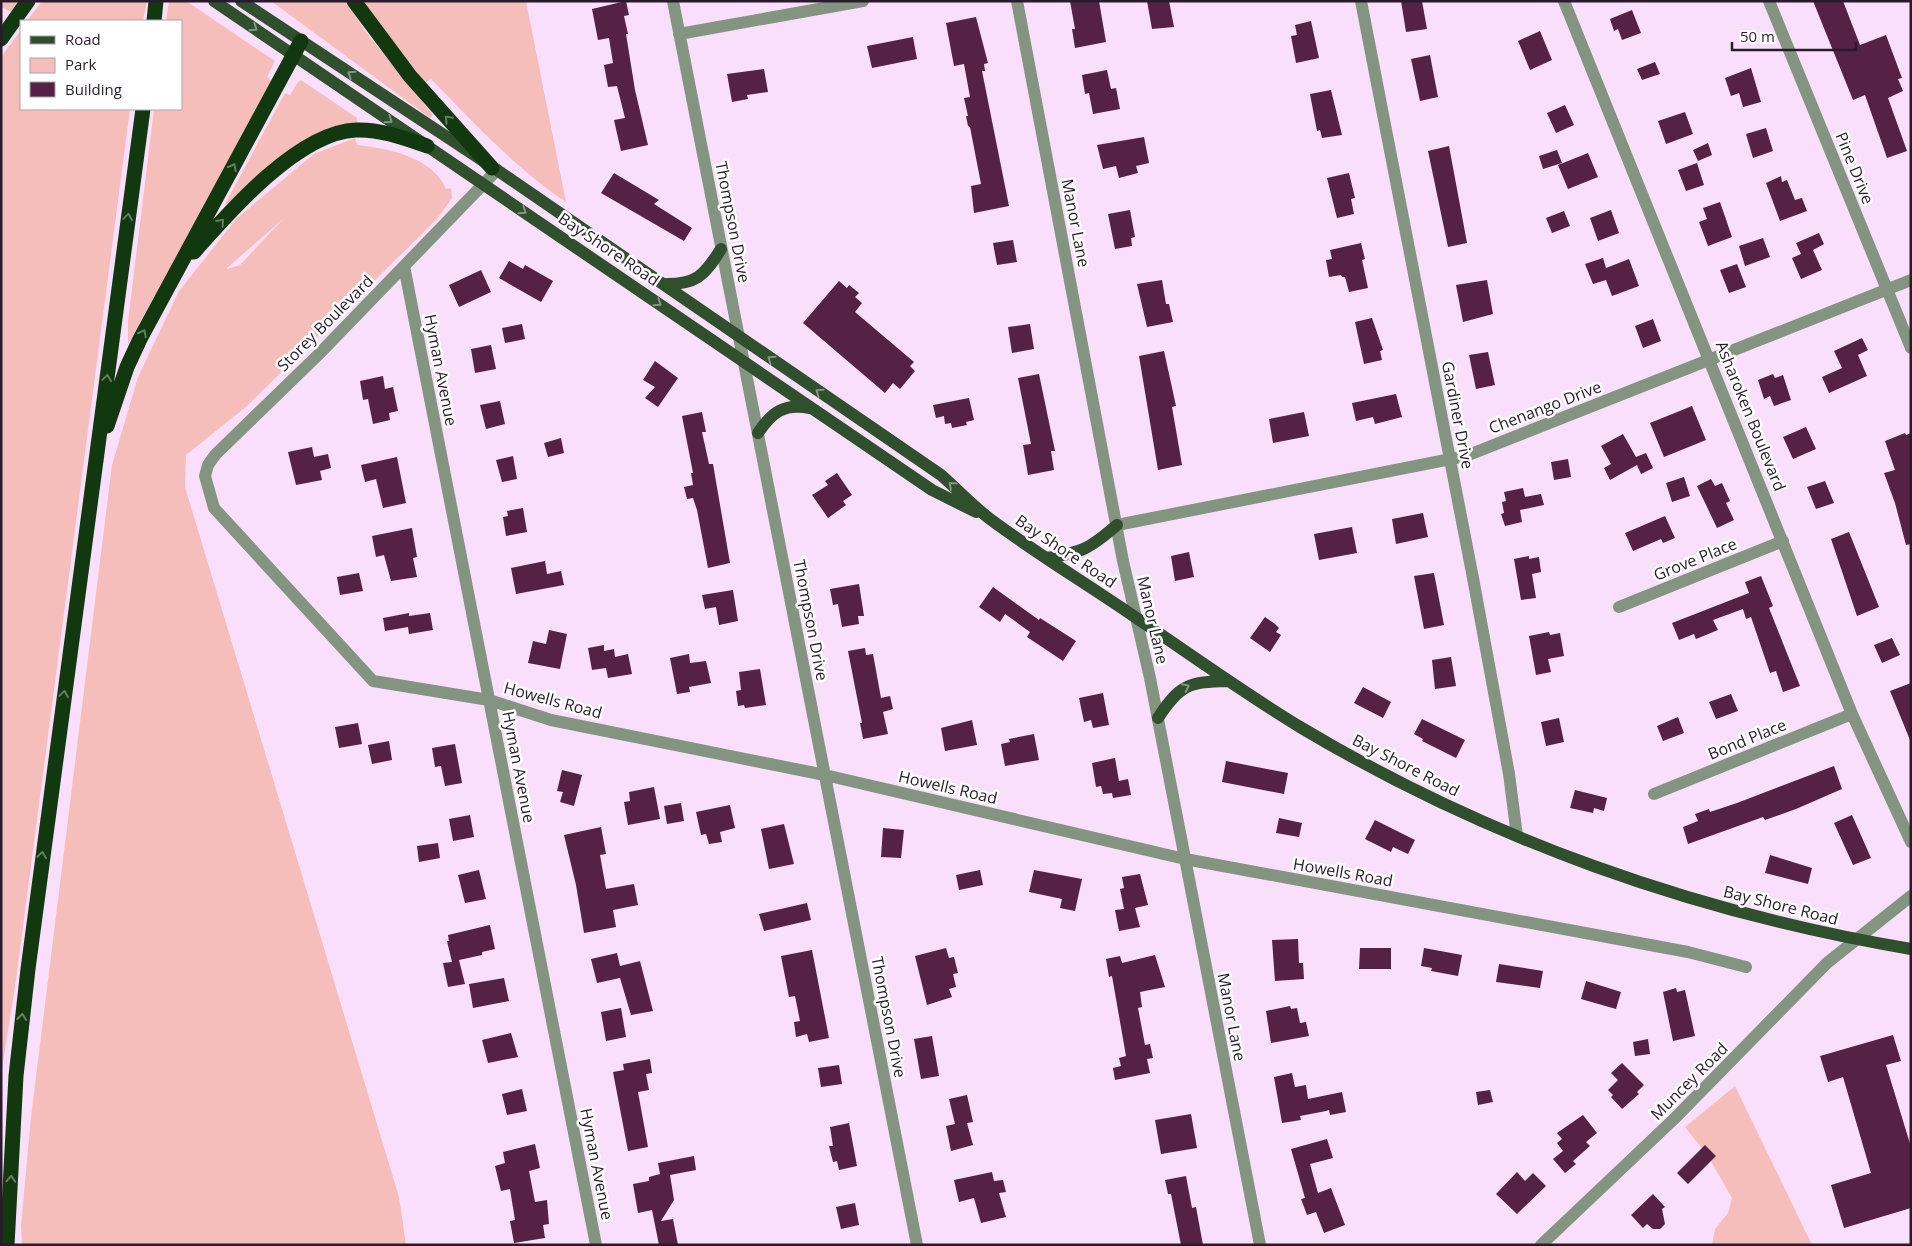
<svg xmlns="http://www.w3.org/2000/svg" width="1912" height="1246" viewBox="0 0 1912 1246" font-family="'Open Sans',sans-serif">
  <rect width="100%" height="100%" fill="#fadffd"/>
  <!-- green -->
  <path fill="#f6bebb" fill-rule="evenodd" d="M1,1H21L13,13L1,7Z
    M42,1H147L143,21H27Z
    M169,1H186L275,61L267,77L272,81L128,344V322L154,109H181V21H166Z
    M271,1H346L365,31L433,115L430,118Z
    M363,1H526L566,202C515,168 474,123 431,79L426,83L370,14Z
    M21,30V109H130L16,980L1,1075V57Z
    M301,80L357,118L358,126L333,129L229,205L225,204L285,93L290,95L298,82Z
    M355,138L357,145C387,148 433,157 446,189L451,188L452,198L437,219L247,406L186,455L185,487L399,1197L406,1245H22L21,1225L31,1117L112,465L138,377L179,291L237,218L314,154ZM283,219L240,265L227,269V268Z
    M1735,1086L1812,1245H1712L1715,1229L1728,1213L1732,1198L1708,1156L1685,1127Z"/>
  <!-- building -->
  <path fill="#552144" d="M626,1L629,15L624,16L628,34H626L635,90L648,145L621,151L614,120L625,118L617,86L608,87L604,65L613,63L609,38L598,40L592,9Z
    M1070,1H1099L1106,42L1075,48L1072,29H1075Z
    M1147,1H1169L1174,27L1152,29Z
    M1401,1H1422L1427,29L1406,32Z
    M1813,1H1843L1860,45L1886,35L1902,78L1898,79L1903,91L1888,98L1907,151L1887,158L1865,95L1853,100Z
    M1632,10L1641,33L1622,40L1618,29L1614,31L1610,19Z
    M976,17L988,63L984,64L985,71H982L1009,206L974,213L971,186L981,184L970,127L968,126L966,116H968L964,98L970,97L964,64L954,66L946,23Z
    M1311,21L1319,58L1296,63L1291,36L1297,35L1295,25Z
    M1540,31L1552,60L1530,70L1518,41Z
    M913,37L917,59L872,68L867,46Z
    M1430,55L1438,97L1420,101L1411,59Z
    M1655,62L1660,74L1642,80L1637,69Z
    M1751,68L1761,102L1743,107L1739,93L1731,96L1725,78Z
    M764,69L768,92L747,95L748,99L732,102L727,74Z
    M1107,70L1111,89L1116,88L1120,109L1093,114L1089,93L1085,94L1082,75Z
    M1331,90L1342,135L1322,138L1320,130L1317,131L1310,94Z
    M1565,105L1574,125L1556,133L1547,113Z
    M1685,112L1693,134L1666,144L1658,121Z
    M1766,128L1773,151L1753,158L1746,134Z
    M1144,137L1149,163L1136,166L1138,173L1119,178L1116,166L1103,169L1097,145Z
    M1708,143L1712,155L1698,161L1693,150Z
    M1449,146L1467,243L1448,247L1428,151Z
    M1557,150L1562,163L1543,169L1539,156Z
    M1588,153L1598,177L1568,189L1558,165Z
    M1697,163L1704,185L1686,191L1678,170Z
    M614,173L659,200L654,204L692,228L684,241L601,193Z
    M1349,173L1355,198L1351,199L1354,214L1337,218L1327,178Z
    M1781,176L1782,182L1787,180L1795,200L1802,198L1807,211L1780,221L1766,183Z
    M1720,202L1732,237L1708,246L1699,222L1707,219L1703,208Z
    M1130,210L1135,237L1131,238L1132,246L1115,249L1108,214Z
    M1611,210L1619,233L1598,241L1590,218Z
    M1564,211L1570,226L1552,233L1546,218Z
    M1819,233L1824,244L1813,250L1822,270L1801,279L1792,258L1801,254L1796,243Z
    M1763,238L1770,257L1745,266L1739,246Z
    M1013,240L1017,262L997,265L993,243Z
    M1361,243L1365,259L1362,260L1368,288L1349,292L1345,277H1342L1341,275L1329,277L1326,260L1332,259L1330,250Z
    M1603,258L1606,268L1629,259L1639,286L1612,296L1606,280L1593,284L1585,264Z
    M509,261L523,269L525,265L553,281L541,302L499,278Z
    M1737,264L1746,287L1729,293L1720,270Z
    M481,270L491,292L459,307L449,285Z
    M1162,280L1166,304H1169L1173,322L1147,327L1137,284Z
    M1487,280L1493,314L1463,322L1456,285Z
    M839,281L847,288L849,285L859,293L855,297L862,303L855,312L914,362L910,366L915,371L900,389L893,383L885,393L803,323Z
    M1372,318L1383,350L1380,351L1382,360L1364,364L1355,322Z
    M1653,319L1661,341L1643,348L1635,326Z
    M522,324L525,339L505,343L502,328Z
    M1030,324L1034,349L1012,353L1008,327Z
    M1862,338L1868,350L1858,355L1867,376L1829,393L1822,377L1842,368L1834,351Z
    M491,345L496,369L475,373L471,349Z
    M1164,351L1176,406L1172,407L1182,465L1158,470L1139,356Z
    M1488,352L1495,385L1476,389L1469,355Z
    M655,361L678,378L658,407L645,398L655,387L643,380Z
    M1039,374L1055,451H1051L1054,470L1028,475L1023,445L1031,444L1018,378Z
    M1773,374L1775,378L1783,375L1791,400L1774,406L1770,396L1764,399L1758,380Z
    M383,376L385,389L393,387L398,411L389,413L390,420L373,424L368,399L363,400L360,381Z
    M1396,394L1402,417L1375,424L1373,417L1356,421L1352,403Z
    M969,398L974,420L966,422L967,425L952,428L951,423L945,424L944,416L936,418L933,405Z
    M500,401L505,424L486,429L480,405Z
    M1692,406L1706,440L1664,457L1650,423Z
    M702,412L706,432H702L709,464H713L730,563L708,568L697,510L693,498L687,499L684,487L693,485L691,473H693L682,416Z
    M1304,412L1309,436L1273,443L1269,419Z
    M1806,427L1816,449L1793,459L1783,437Z
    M1905,433L1906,435L1911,433V544L1906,545L1895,503L1884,473L1895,470L1885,441Z
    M1623,434L1636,457L1646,453L1653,468L1641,474L1637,465L1610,480L1604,468L1611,464L1601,446Z
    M561,438L564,453L548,457L544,443Z
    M312,447L314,457L328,454L331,468L320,471L322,480L296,485L288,452Z
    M513,456L517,479L502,482L496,460Z
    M397,457L406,503L383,508L376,479L365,482L361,465Z
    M1568,459L1571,477L1554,480L1551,462Z
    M837,473L852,495L843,501L846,505L828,518L812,495L828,485L825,481Z
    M1684,477L1690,496L1672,502L1666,483Z
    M1711,479L1715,486L1722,483L1730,501L1726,503L1734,520L1717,528L1697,486Z
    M1825,481L1834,503L1816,509L1807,487Z
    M1523,488L1525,497L1541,494L1544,505L1520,510L1522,522L1505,526L1501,514L1504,513L1502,502L1506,501L1504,492Z
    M523,508L527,532L506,536L503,517L508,516L507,511Z
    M1423,513L1428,537L1396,544L1392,519Z
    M1665,516L1675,538L1663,543L1661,539L1633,551L1625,533Z
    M1352,527L1357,553L1319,560L1314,534Z
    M412,528L417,557L413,558L417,577L391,581L384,555L376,557L372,536Z
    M1849,532L1879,607L1857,616L1831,539Z
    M1189,552L1194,577L1175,581L1171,556Z
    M1529,556V559L1539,557L1541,572L1532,574L1536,598L1521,600L1514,559Z
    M545,561L547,574L561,571L564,585L516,594L511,568Z
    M359,573L363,591L340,595L337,577Z
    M1434,573L1444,625L1424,629L1414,576Z
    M1761,576L1773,606L1769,608L1800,686L1783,692L1776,671L1770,673L1751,617L1746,619L1743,609L1713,620L1718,630L1696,639L1694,634L1679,640L1672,623L1749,593L1745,582Z
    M859,584L864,616H858L859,624L842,627L838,604L833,605L830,589Z
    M993,587L1039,620L1040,618L1076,641L1063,661L1027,637L1030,632L1005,614L1000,622L979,607Z
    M733,590L738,621L719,625L716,607L705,609L702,595Z
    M409,613V616L430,613L433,630L409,634L408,627L385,631L383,618Z
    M1265,617L1275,624L1279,628L1276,632L1281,635L1270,652L1250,638Z
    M549,630L567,634L560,669L528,663L533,641L546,644Z
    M1549,632L1550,635L1560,633L1564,656L1548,659L1551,672L1536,675L1529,636Z
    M1892,638L1900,655L1882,663L1874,645Z
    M604,645V651L614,649L615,657L628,654L632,674L608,678L606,668L592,670L588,648Z
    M865,648L866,655L873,654L881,698L890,696L893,709L883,712L888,734L863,739L860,723H862L848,651Z
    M689,654L690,663L706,661L711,683L689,687L690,692L677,694L670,658Z
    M1451,657L1456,686L1435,689L1432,660Z
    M760,669L766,705L745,708L744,705L738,706L736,691L741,690L739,672Z
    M1911,683V740H1910L1890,691Z
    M1363,687L1391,702L1383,718L1354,703Z
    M1103,693L1109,725L1093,728L1091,720L1084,722L1079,698Z
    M1731,694L1738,711L1716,719L1709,702Z
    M1678,717L1684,733L1663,741L1657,726Z
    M1559,718L1564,742L1546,746L1541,722Z
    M1422,719L1465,740L1456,758L1422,741L1423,739L1414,734Z
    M972,720L977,745L945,751L941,728Z
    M358,723L362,744L339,748L335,727Z
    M1034,734L1039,760L1005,766L1001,744L1010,742L1009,739Z
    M389,741L392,760L372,764L368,745Z
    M455,744L462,783L445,786L441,766L435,767L432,748Z
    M1115,758L1119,781L1128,779L1131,795L1113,798L1112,793L1103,794L1101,786L1096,787L1092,763Z
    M1226,761L1288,773L1284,794L1222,782Z
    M1834,766L1842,789L1796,809L1765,820L1763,817L1688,844L1683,827L1698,821L1695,814L1709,809L1710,812L1737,803Z
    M562,770L582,775L574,806L560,802L563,792L557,791Z
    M654,787L660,819L628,825L624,802L630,801L629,792Z
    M1575,790L1607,798L1604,811L1594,808L1593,813L1570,808Z
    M681,803L684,821L667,824L664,806Z
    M730,805L735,828L720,832L722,842L709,844L706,834L701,835L696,812Z
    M470,815L474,837L453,841L449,819Z
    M1852,815L1871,858L1853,865L1834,823Z
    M1279,818L1302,823L1299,837L1276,833Z
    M1375,820L1415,840L1408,854L1393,847L1391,852L1365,839Z
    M784,824L794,864L769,869L761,829Z
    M601,827L606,854L600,855L606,889L634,884L638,905L613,910L616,927L584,933L576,885L564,835Z
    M883,828L904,830L901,858L881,857Z
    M438,843L440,858L419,862L417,846Z
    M1770,855L1812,868L1808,884L1765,873Z
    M479,870L486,899L465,903L458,875Z
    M980,870L983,885L959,890L956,875Z
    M1034,870L1082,879L1075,911L1060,908L1062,899L1029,892Z
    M1140,874L1148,905L1135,908L1140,927L1119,931L1115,910L1124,909L1120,889L1124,888L1122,877Z
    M807,903L811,920L764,931L759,914Z
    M490,925L495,949L482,952V955L459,960L465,984L448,987L443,963L452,962L447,941H449L448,935Z
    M1298,939L1299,963H1303L1304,979L1275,981L1272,940Z
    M946,948L949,958L954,957L958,973L953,974L956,987L949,989L952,997L927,1005L915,956Z
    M1360,948H1391V969H1359Z
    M1424,948L1462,955L1458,976L1431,971L1432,968L1421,966Z
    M812,950L829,1038L809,1042L807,1034L796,1037L794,1022L800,1021L795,996L789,997L781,956Z
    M617,953L620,966L640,961L653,1011L631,1015L620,978L597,983L591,959Z
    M1155,955L1165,987L1140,992L1142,1007L1138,1008L1145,1045L1150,1044L1153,1058L1147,1059L1150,1073L1115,1080L1113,1068L1121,1066L1119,1058L1126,1056L1112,976L1109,977L1106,959L1120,956L1122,963Z
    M1499,964L1543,971L1540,988L1496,982Z
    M504,978L509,1001L473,1008L469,984Z
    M1586,981L1621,992L1616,1009L1581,999Z
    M1676,988L1677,992L1685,990L1695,1036L1673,1041L1663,992Z
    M1290,1006L1291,1009L1297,1008L1300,1023L1306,1022L1309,1036L1271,1043L1266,1011Z
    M621,1008L626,1037L606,1041L601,1012Z
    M511,1033L518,1057L488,1063L482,1040Z
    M1893,1035L1901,1061L1886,1065L1911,1147V1208L1844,1228L1831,1185L1871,1173L1843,1077L1828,1082L1820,1056Z
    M932,1036L939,1076L921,1079L914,1039Z
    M1648,1039L1650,1054L1635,1056L1633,1042Z
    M650,1059L652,1073L646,1074L649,1090L638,1092L648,1147L628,1151L613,1072L624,1070L623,1064Z
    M1622,1063L1644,1085L1637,1092L1639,1094L1622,1109L1611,1097L1613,1095L1608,1090L1618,1080L1611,1073Z
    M839,1065L842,1084L821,1087L818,1068Z
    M1292,1073L1295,1087L1306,1085L1308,1099L1342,1092L1346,1112L1330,1115L1329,1110L1326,1111L1300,1116L1301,1120L1282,1123L1274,1077Z
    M522,1089L527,1111L507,1115L502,1094Z
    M1490,1090L1493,1102L1478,1105L1476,1092Z
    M967,1095L973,1122L967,1123L973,1145L951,1151L946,1126L955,1124L949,1099Z
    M1191,1114L1197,1148L1161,1154L1155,1120Z
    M1583,1115L1597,1133L1586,1142L1590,1146L1573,1161L1576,1164L1565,1173L1553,1159L1563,1151L1557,1143L1562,1139L1557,1133Z
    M849,1123L857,1166L839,1170L837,1161L833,1162L829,1146H833L830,1127Z
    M1327,1139L1333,1158L1310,1164L1318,1193L1331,1188L1345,1225L1324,1233L1316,1212L1307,1215L1301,1199L1305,1198L1291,1149Z
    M535,1144L540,1168L529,1171L535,1202L547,1200L549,1224L543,1225L545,1238L514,1243L510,1221L515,1220L510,1189L501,1191L495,1166L505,1163L503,1152Z
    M1705,1145L1716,1156L1688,1184L1677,1173Z
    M694,1156L696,1170L670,1175L674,1200L661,1221L673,1219L678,1245H659L652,1210L638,1213L633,1184L649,1181V1177L660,1174L658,1163Z
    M992,1172L994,1181L1003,1180L1006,1192L999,1193L1006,1217L981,1223L974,1198L959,1202L954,1180Z
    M1517,1172L1525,1181L1533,1173L1546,1186L1517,1214L1496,1194Z
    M1186,1176L1192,1208L1196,1207L1203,1245H1181L1171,1194H1168L1165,1180Z
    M1653,1194L1665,1207L1662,1209L1665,1224L1660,1229H1653L1647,1224L1643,1228L1631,1215Z
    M855,1203L859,1225L841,1229L836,1207Z"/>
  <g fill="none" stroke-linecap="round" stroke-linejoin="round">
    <!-- minor -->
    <path stroke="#839580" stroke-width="12" d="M673,1L917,1245
      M1017,1L1123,561L1150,678L1260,1245
      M1361,1L1473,578L1509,774L1517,836
      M1564,1L1852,714L1911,842
      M1769,1L1911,348
      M679,34L863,1
      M497,170L319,354L215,455L208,465L205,476L214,508L373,681L489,700L551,720L825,775L1185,859L1688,952L1746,967
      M404,266L596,1245
      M1117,525L1466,456L1911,280
      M1619,607L1783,541
      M1654,794L1852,714
      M1541,1245L1674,1119L1827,963L1911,896"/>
    <!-- major -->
    <path stroke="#30502d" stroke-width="12" d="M214,1L932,490L976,512
      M241,1L497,170L941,475C957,489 973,506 990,519C1037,554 1087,584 1135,617C1190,654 1244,693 1300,727C1487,839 1696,913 1911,949
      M663,284C696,285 704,276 721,249
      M758,433C772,412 784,403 810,408
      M1047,558C1083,552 1089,549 1117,525
      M1158,718C1180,684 1189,682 1228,681"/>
    <!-- highway -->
    <path stroke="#11380e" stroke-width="15" d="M354,1L410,76L492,168
      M154,21L156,1
      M1,39L28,1
      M194,252C230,211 299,132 356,130C380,129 404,138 427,146
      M107,426L127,367L140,339L301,41
      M7,1245L16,1076L28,969L143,109"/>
  </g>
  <!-- one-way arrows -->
  <defs><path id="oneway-chevron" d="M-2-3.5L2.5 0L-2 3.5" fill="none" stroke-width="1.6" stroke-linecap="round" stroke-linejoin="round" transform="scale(1.25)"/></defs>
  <g stroke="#839681">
    <use href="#oneway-chevron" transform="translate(254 28) rotate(34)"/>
    <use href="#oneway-chevron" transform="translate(351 74) rotate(-146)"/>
    <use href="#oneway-chevron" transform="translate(389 120) rotate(34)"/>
    <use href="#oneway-chevron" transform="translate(523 211) rotate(34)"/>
    <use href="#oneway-chevron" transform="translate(658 303) rotate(34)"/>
    <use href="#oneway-chevron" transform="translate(771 359) rotate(-145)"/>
    <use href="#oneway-chevron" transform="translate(819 392) rotate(-145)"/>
    <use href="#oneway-chevron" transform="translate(952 485) rotate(-138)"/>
    <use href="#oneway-chevron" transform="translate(1186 687) rotate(-26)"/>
  </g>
  <g stroke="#647e62">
    <use href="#oneway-chevron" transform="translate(448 119) rotate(-133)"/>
    <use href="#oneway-chevron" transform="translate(233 167) rotate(-62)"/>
    <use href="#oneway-chevron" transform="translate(128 217) rotate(-82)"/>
    <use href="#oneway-chevron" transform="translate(221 222) rotate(-48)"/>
    <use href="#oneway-chevron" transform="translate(143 333) rotate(-63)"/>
    <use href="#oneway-chevron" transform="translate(107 378) rotate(-82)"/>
    <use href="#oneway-chevron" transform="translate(64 694) rotate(-82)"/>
    <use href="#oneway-chevron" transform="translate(42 855) rotate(-82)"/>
    <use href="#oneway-chevron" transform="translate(22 1017) rotate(-84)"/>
    <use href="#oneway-chevron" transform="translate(11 1179) rotate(-87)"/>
  </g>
  <g text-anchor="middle" stroke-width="5" stroke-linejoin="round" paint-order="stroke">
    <!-- street labels -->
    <g font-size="16" fill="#2a1a2d" stroke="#fff">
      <text transform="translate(1855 168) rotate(68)" y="6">Pine Drive</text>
      <text transform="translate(733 222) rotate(79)" y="6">Thompson Drive</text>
      <text transform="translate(1076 223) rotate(79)" y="6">Manor Lane</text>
      <text transform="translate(609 249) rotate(34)" y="6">Bay Shore Road</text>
      <text transform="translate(325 323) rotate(-45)" y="6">Storey Boulevard</text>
      <text transform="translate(441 370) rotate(79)" y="6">Hyman Avenue</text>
      <text transform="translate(1545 407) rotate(-21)" y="6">Chenango Drive</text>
      <text transform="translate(1458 415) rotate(79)" y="6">Gardiner Drive</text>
      <text transform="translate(1751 416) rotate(68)" y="6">Asharoken Boulevard</text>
      <text transform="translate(1066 551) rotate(34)" y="6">Bay Shore Road</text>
      <text transform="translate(1695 559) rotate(-22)" y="6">Grove Place</text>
      <text transform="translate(811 620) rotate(79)" y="6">Thompson Drive</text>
      <text transform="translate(1153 620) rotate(77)" y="6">Manor Lane</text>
      <text transform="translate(553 700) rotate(15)" y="6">Howells Road</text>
      <text transform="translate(1747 739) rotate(-22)" y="6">Bond Place</text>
      <text transform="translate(1406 765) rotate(27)" y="6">Bay Shore Road</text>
      <text transform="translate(519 767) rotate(79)" y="6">Hyman Avenue</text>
      <text transform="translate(948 787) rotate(13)" y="6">Howells Road</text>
      <text transform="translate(1343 872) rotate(10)" y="6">Howells Road</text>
      <text transform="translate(1781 905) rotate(14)" y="6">Bay Shore Road</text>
      <text transform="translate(889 1017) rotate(79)" y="6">Thompson Drive</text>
      <text transform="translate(1232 1017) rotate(79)" y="6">Manor Lane</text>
      <text transform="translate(1689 1081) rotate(-45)" y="6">Muncey Road</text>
      <text transform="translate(597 1164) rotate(79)" y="6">Hyman Avenue</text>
    </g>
  </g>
  <!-- border -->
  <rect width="1912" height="1246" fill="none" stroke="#2a1a2d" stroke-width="5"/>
  <!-- legend -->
  <rect x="20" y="20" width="162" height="90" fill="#ffffff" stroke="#aaa3ab"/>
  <rect x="30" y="36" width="25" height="8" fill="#30502d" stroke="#aaa3ab"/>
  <text x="65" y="45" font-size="15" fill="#2a1a2d">Road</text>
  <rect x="30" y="58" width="25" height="15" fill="#f6bebb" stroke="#aaa3ab"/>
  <text x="65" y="70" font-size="15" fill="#2a1a2d">Park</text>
  <rect x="30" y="82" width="25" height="15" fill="#552144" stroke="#aaa3ab"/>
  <text x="65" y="95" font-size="15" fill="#2a1a2d">Building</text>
  <!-- scale -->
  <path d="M1732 42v8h124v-8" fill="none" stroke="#2a1a2d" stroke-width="2.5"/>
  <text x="1740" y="42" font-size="15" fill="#2a1a2d" stroke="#ffffff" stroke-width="4" paint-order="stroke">50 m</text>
</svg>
